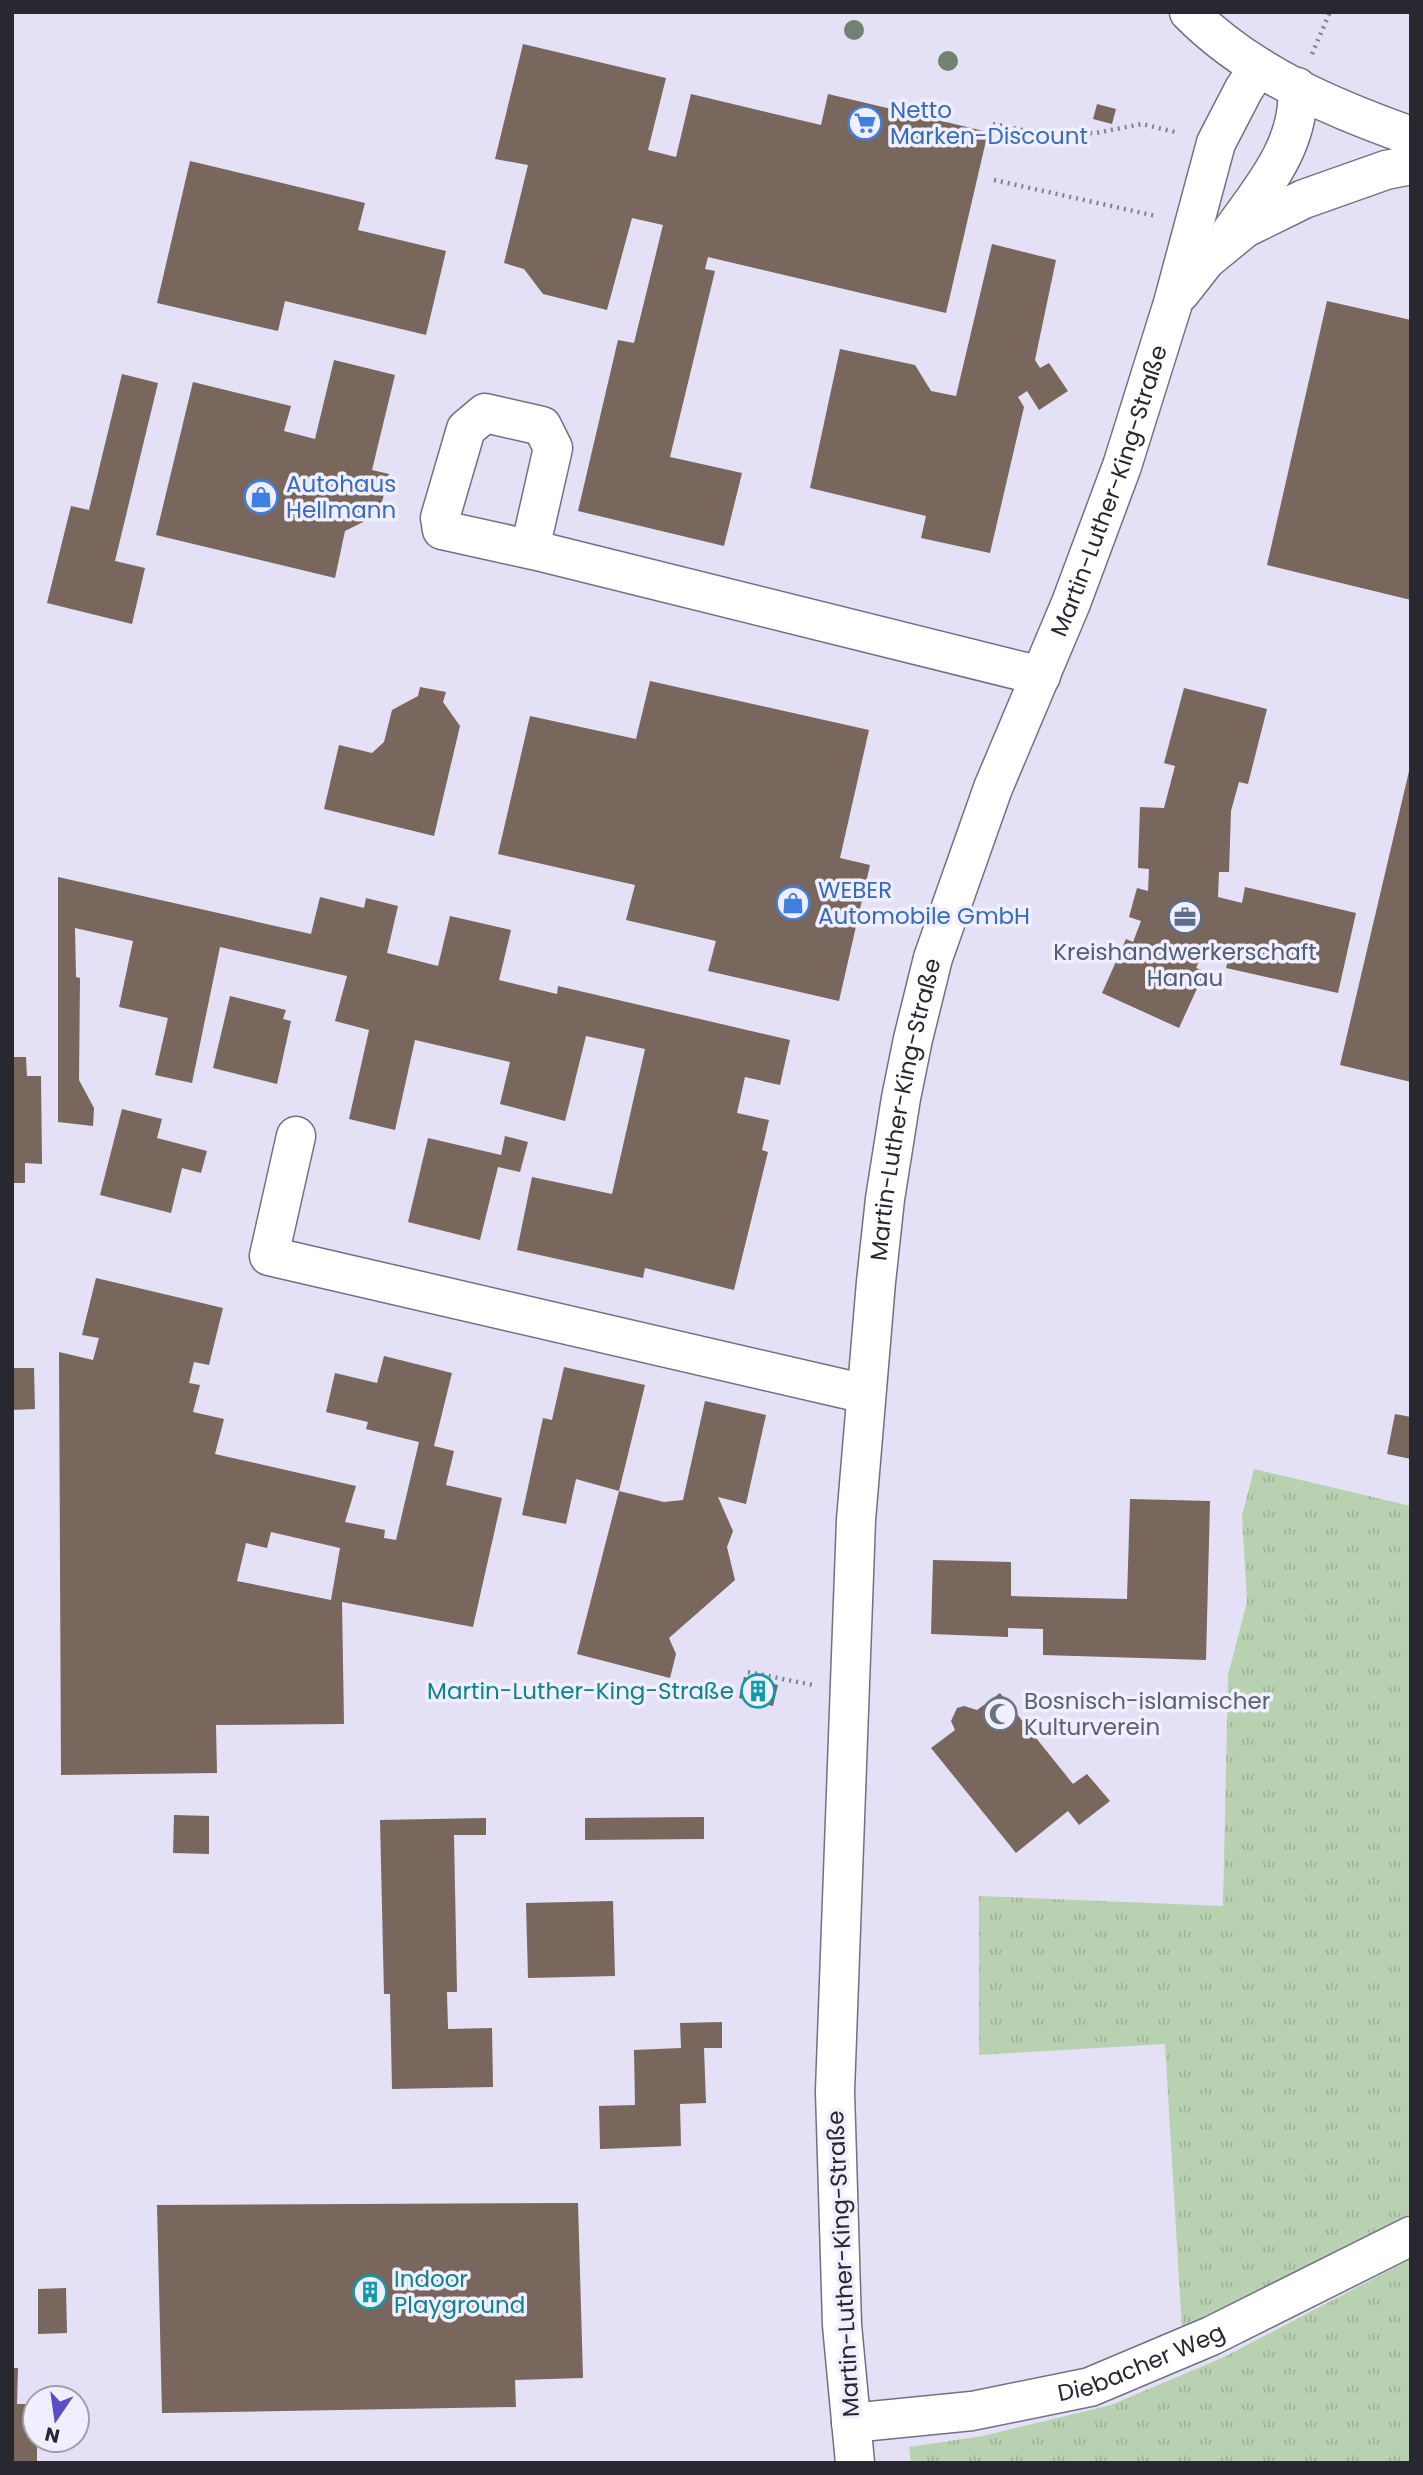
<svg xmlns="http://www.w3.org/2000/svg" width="1423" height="2475" viewBox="0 0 1423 2475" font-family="Poppins,sans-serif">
  <defs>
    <pattern id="grass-tufts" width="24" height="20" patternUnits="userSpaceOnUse" patternTransform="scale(1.75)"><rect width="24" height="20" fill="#b8d2b1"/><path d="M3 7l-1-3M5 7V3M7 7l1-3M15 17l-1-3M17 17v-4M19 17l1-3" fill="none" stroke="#9eb499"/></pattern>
  </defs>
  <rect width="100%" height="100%" fill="#e4e0f5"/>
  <!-- grass -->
  <path fill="url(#grass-tufts)" d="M1254,1469L1411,1506V2214L1182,2330L1165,2044L979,2055V1896L1223,1906L1228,1675L1247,1602L1242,1516Z
    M1411,2259V2463H911L909,2447L983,2436L1111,2405L1224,2357Z"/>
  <!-- building -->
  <path fill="#79665c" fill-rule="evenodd" d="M523,44L666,78L648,150L676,157L691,94L821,125L828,94L988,132L946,313L708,257L705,269L715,271L670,457L742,473L724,546L578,511L618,340L634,343L663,225L632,218L607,310L543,294L524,269L504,263L528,165L495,159Z
    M1097,104L1116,109L1112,124L1093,119Z
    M190,161L365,203L358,230L446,251L426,335L285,301L278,331L157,303Z
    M992,244L1056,260L1035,360L1040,368L1049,363L1068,391L1039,410L1027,391L1018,397L1024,407L990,553L921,538L926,516L810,488L840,349L915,365L931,391L956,396Z
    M1327,301L1411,320V600L1267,565Z
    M334,360L395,375L372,470L389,474L381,506L367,520L345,531L335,578L156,535L193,382L291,406L284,431L315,439Z
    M122,374L158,383L115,561L145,568L132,624L47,603L71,506L89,510Z
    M650,681L869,730L840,858L870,865L839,1001L708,971L716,941L626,920L635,885L498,854L530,716L636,739Z
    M420,687L446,692L443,702L460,726L434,836L324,809L339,745L372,753L384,742L392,710L418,696Z
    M1184,688L1267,709L1248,784L1239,782L1231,811L1229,872H1219L1218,897L1242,903L1245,887L1356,913L1338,993L1226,968L1230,952L1206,946L1196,968L1205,971L1179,1028L1102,993L1126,939L1133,942L1141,921L1129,917L1137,888L1148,891L1149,869L1138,868L1140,807L1164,808L1175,766L1164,763Z
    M1410,767H1411V1082L1340,1065Z
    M58,877L311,934L320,897L364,908L366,898L398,906L387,953L438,966L450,916L511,930L499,980L557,994L558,986L790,1040L780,1085L745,1077L737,1113L769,1120L762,1150L768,1152L734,1290L645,1268L643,1278L517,1250L532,1177L612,1194L645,1049L586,1036L565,1121L500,1104L510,1062L415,1040L395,1130L349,1119L369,1030L335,1021L347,976L220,947L192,1083L155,1075L168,1018L119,1007L133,941L75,928L76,977L80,978L79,1080L94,1108L93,1126L58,1122Z
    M230,996L286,1010L283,1019L291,1021L277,1084L213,1068Z
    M12,1057H26L27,1076H41L42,1164L25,1163V1183H12Z
    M122,1109L162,1119L157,1138L207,1151L201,1173L182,1168L171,1213L100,1195Z
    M505,1136L528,1142L520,1172L498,1167L480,1240L408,1222L428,1138L501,1155Z
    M96,1278L223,1308L209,1365L194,1362L189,1383L200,1385L193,1412L224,1419L215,1454L356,1486L345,1522L385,1530L384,1538L396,1540L419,1442L366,1429L368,1422L326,1412L335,1373L377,1383L384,1356L452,1373L434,1446L454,1451L446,1485L502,1498L473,1627L342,1602L344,1724L216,1725L217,1773L61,1775L59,1352L93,1360L99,1338L82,1335ZM271,1532L340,1548L331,1600L237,1581L246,1543L267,1548Z
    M564,1367L645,1385L619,1491L576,1479L566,1524L522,1515L543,1418L552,1420Z
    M12,1368H34L35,1409L12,1410Z
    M705,1401L766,1415L746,1504L718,1497L733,1531L727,1547L735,1580L669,1638L676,1654L670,1678L577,1654L619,1491L664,1502L683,1500Z
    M1395,1414L1411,1417V1459L1387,1454Z
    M1130,1499L1210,1501L1206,1660L1043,1655V1629L1008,1628V1637L931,1634L933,1560L1011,1562V1596L1127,1599Z
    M744,1677L778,1685L773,1706L739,1698Z
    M1000,1693L1073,1784L1087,1774L1110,1801L1079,1825L1068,1811L1016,1853L931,1748L955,1730L951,1721L957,1708L964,1706L977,1710Z
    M174,1815L209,1816V1854L173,1853Z
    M704,1817V1839L585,1840V1818Z
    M486,1818V1835H454L457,1992H447L448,2029L492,2028L493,2087L392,2089L390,1994H384L380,1820Z
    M613,1901L615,1976L528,1978L526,1903Z
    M722,2022V2048H704L706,2103L680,2104L681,2146L600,2149L599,2106L635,2105L634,2050L681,2048L680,2023Z
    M578,2203L583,2378L515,2380L516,2407L162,2413L157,2205Z
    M66,2288L67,2333L38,2334V2289Z
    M12,2368H18L17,2404H28L27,2437H35L37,2440V2463H12Z"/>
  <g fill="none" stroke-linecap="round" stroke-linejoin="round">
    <defs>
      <g id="minor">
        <path d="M1189,12C1249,73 1332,108 1411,136"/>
        <path d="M1231,232C1262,189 1302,143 1297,87"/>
        <path d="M1180,293L1206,260L1245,228L1304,199L1386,170L1411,165"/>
        <path d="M530,549L553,448L542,426L485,413L466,429L440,518L442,530L546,553L1041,676"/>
        <path d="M296,1136L269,1256L866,1394"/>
        <path id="s1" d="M851,2423L972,2411L1090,2387L1211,2336L1411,2236"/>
        <path id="s2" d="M855,2463L842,2325L835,2091L856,1520L876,1282L885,1199L901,1098L913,1039L933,958L993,788L1071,603L1122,466L1173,303L1216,143L1244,89L1259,67"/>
      </g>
    </defs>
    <!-- minor casing -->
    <use href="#minor" stroke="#737082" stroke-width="41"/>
    <!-- path -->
    <path stroke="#83808f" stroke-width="4.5" stroke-dasharray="2 5" stroke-linecap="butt" d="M1312,54L1330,12
      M993,124L1033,132L1096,133L1142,124L1179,133
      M994,180L1156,216
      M748,1672L813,1685"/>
    <!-- minor -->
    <use href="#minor" stroke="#fff" stroke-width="38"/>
  </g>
  <!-- trees -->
  <g fill="#708370">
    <circle cx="854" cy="30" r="10"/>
    <circle cx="948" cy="61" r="10"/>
  </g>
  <!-- icons -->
  <defs>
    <symbol id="supermarket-ring" viewBox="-11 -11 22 22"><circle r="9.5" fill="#f1eeff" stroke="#3f7fe0" stroke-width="1.5"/><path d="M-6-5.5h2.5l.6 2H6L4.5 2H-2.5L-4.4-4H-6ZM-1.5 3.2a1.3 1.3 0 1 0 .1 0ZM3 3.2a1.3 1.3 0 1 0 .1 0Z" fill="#3f7fe0"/></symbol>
    <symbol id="shop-ring" viewBox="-11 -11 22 22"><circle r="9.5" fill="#f1eeff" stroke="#3f7fe0" stroke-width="1.5"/><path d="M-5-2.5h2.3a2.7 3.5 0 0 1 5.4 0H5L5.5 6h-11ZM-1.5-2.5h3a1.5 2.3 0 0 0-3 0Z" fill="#3f7fe0"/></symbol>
    <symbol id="office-ring" viewBox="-11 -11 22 22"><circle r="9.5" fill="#f1eeff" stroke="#5c6f8a" stroke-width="1.5"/><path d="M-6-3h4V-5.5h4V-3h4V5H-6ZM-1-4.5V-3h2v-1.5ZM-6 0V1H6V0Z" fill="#5c6f8a"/></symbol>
    <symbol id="building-ring" viewBox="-11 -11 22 22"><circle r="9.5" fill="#f1eeff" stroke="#0f9aa8" stroke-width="1.5"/><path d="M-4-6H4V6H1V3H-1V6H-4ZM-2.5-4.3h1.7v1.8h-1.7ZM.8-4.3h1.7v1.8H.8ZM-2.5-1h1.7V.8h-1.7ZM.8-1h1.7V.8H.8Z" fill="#0f9aa8"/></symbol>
    <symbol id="mosque-ring" viewBox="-11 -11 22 22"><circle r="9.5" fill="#f1eeff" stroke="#6b7280" stroke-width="1.5"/><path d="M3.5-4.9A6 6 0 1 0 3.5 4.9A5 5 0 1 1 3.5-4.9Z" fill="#6b7280"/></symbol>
  </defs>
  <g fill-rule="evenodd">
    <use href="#supermarket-ring" x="846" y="104" width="38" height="38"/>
    <use href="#shop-ring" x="242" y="478" width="38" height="38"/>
    <use href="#shop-ring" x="774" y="884" width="38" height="38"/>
    <use href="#office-ring" x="1166" y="898" width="38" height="38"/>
    <use href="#building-ring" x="739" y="1672" width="38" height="38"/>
    <use href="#mosque-ring" x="981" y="1695" width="38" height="38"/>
    <use href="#building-ring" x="351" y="2273" width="38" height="38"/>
  </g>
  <g text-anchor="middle" stroke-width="7" stroke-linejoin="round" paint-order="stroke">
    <!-- shop labels -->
    <g font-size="23" fill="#366cbe" stroke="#f1eeff" text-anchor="start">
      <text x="890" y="118">Netto<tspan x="890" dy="26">Marken-Discount</tspan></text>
      <text x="286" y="492">Autohaus<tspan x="286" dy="26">Hellmann</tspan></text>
      <text x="818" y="898">WEBER<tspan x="818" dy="26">Automobile GmbH</tspan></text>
    </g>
    <!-- street labels -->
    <g font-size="23" fill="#29272f" stroke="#f1eeff">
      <text dy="8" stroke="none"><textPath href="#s2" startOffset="2012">Martin-Luther-King-Straße</textPath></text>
      <text dy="8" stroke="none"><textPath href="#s2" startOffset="1358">Martin-Luther-King-Straße</textPath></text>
      <text transform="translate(843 2264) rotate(-93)" y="8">Martin-Luther-King-Straße</text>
      <text dy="8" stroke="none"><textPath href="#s1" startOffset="298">Diebacher Weg</textPath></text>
    </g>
    <!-- service labels -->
    <g font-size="23" fill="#4e5e75" stroke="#f1eeff">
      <text x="1185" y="960">Kreishandwerkerschaft<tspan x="1185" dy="26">Hanau</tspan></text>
    </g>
    <!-- culture labels -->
    <g font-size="23" fill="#0d838f" stroke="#f1eeff" text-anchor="end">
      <text x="734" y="1699">Martin-Luther-King-Straße</text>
      <text x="394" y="2287" text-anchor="start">Indoor<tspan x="394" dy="26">Playground</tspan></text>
    </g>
    <!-- worship labels -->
    <g font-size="23" fill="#5b616d" stroke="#f1eeff" text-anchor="start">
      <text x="1024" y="1709">Bosnisch-islamischer<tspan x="1024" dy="26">Kulturverein</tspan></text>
    </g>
  </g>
  <!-- border -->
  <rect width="1423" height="2475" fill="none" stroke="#29272f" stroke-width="28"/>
  <!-- north arrow -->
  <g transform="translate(56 2419) rotate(193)"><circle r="33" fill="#f1eeff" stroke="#a19eac" stroke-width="2"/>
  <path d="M0-5L12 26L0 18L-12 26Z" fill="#5c4cc5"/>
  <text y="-10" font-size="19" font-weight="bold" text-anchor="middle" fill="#29272f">N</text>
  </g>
</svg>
